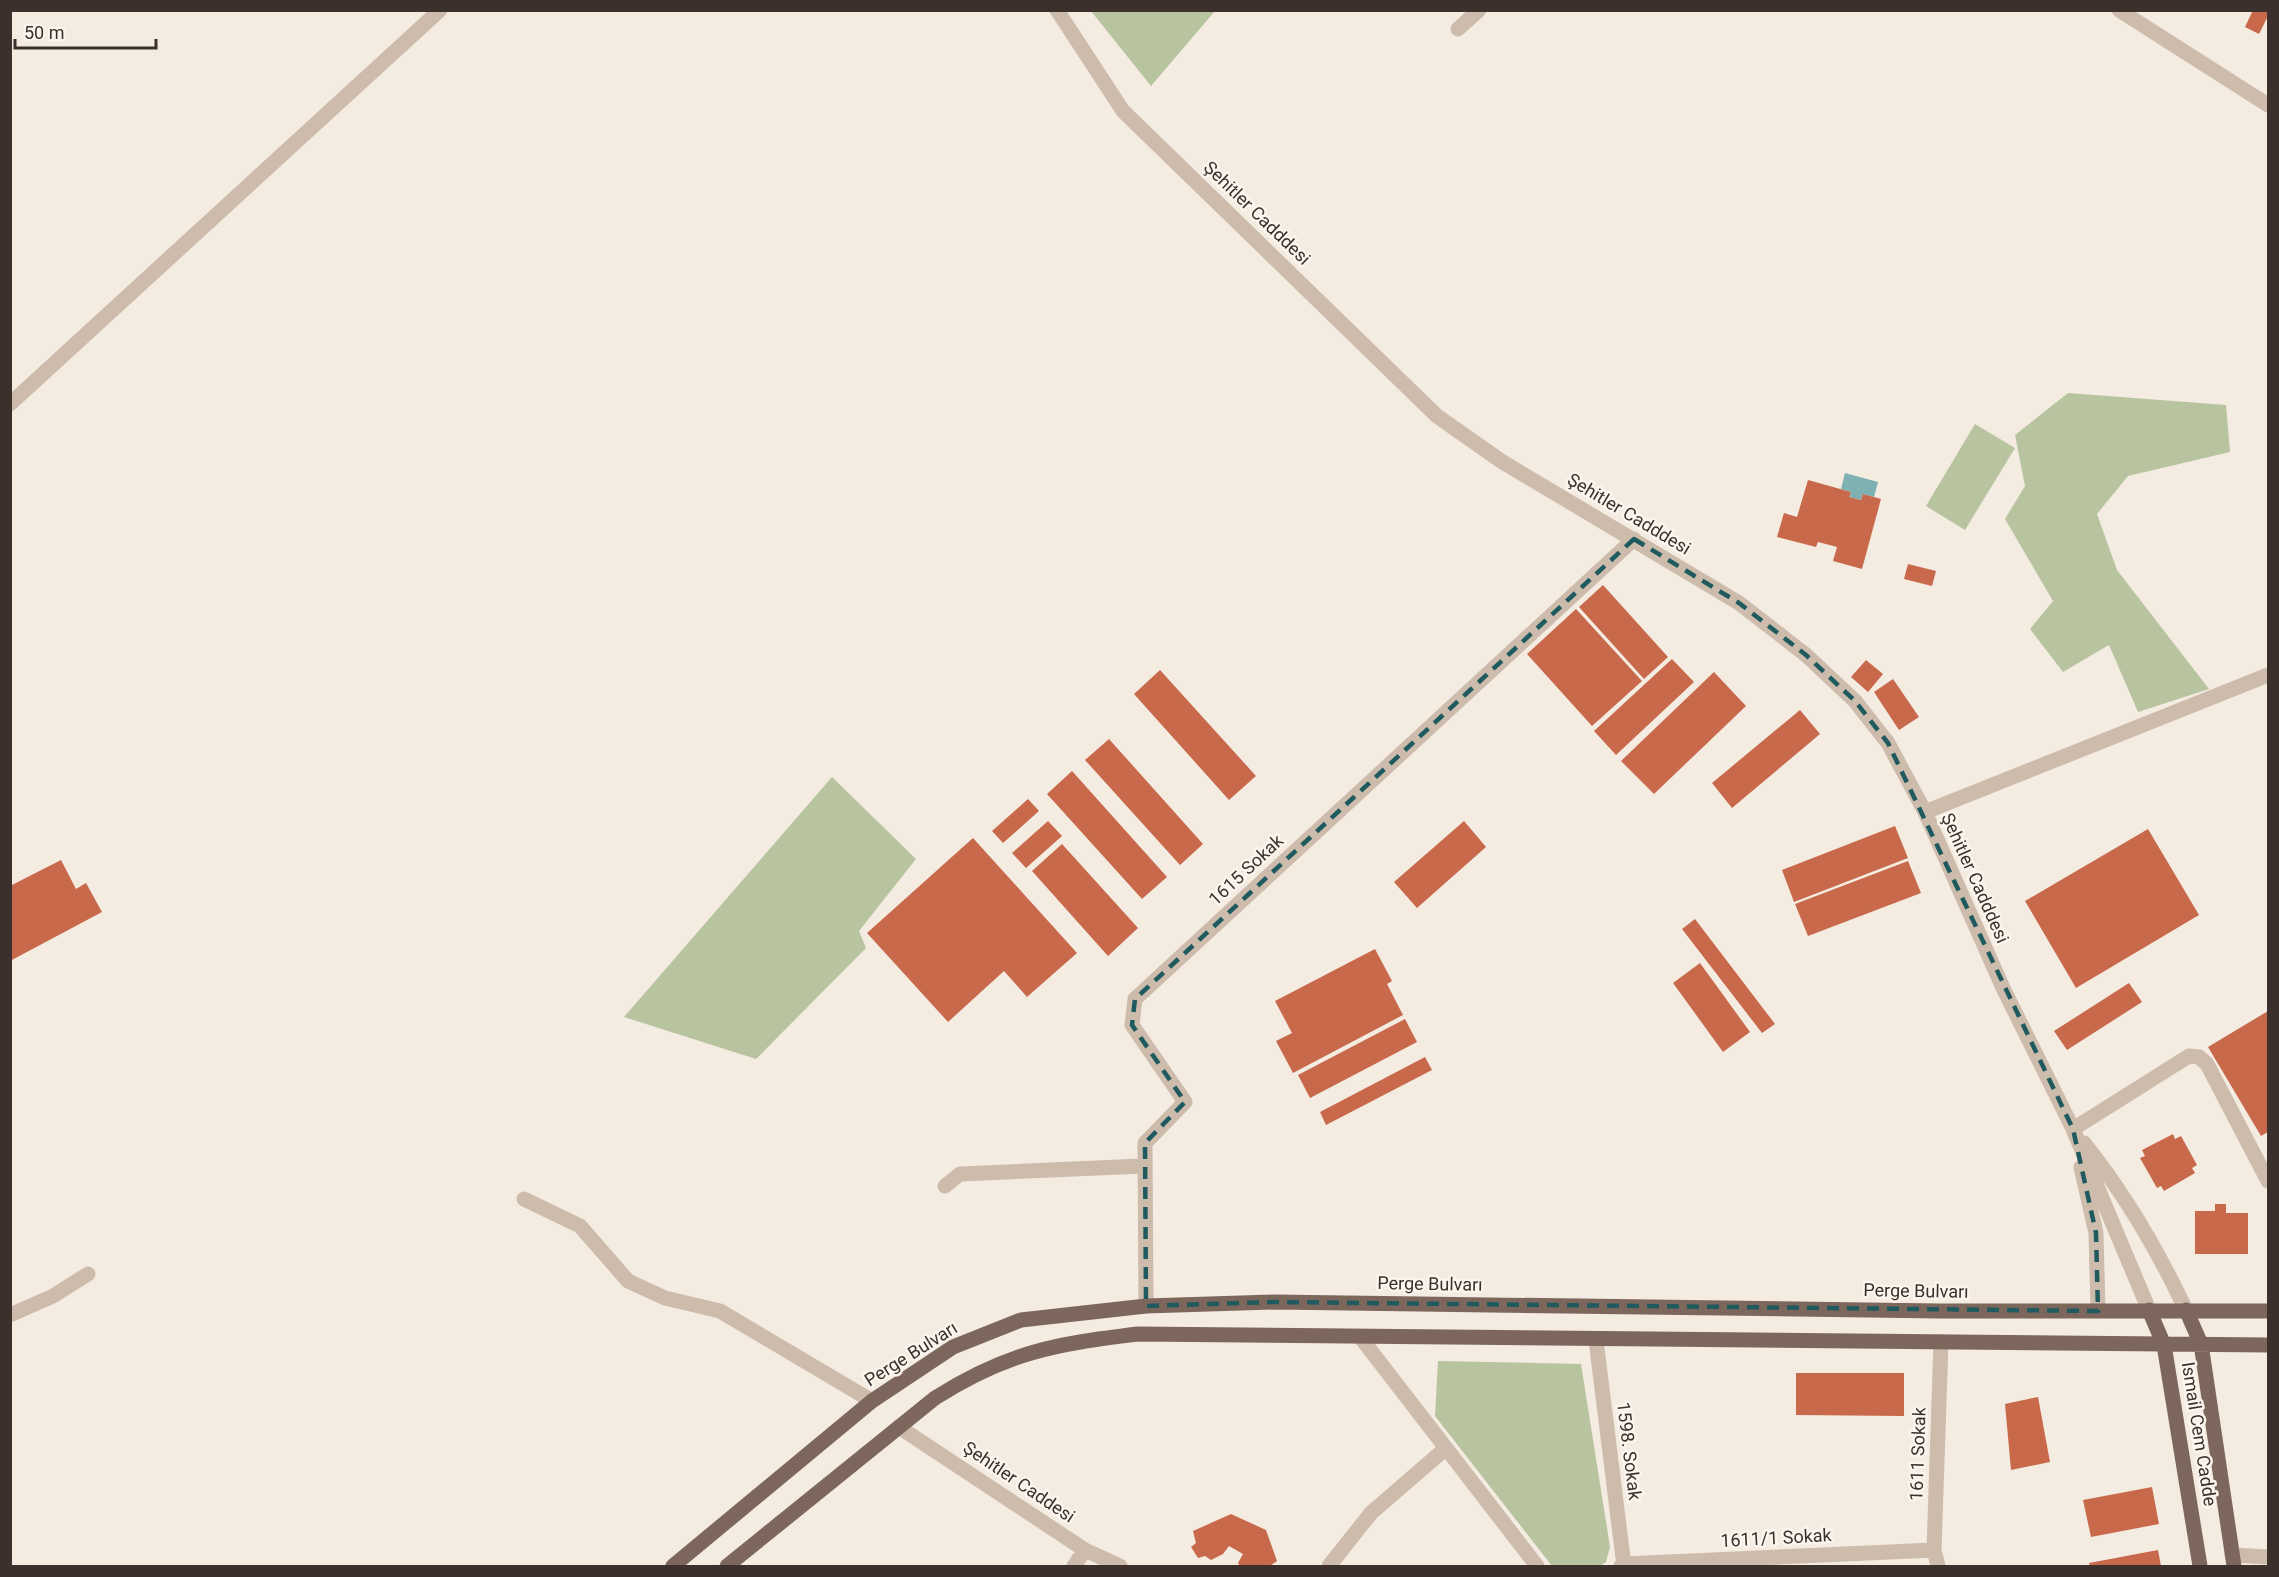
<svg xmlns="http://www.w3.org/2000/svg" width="2279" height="1577" viewBox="0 0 2279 1577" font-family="Roboto,sans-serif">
  <rect width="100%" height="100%" fill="#f4ebe1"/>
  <!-- green -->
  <path fill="#b8c4a0" d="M1091,11H1215L1151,86Z
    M2068,393L2226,405L2230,452L2128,476L2097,514L2117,570L2209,689L2138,712L2109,645L2063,672L2030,629L2053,601L2005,519L2025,486L2015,435Z
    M1975,424L2015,448L1965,530L1926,506Z
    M832,777L916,859L859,931L866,948L756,1059L624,1017Z
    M1438,1361L1581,1364L1610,1547L1606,1562L1600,1566H1552L1435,1416Z"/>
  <!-- water -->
  <path fill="#7fb0b2" d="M1845,473L1878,482L1874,497L1863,494L1861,500L1849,497L1851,492L1841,489Z"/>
  <!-- building -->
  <path fill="#c8694b" d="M2253,10H2268V16L2259,34L2245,27Z
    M1808,480L1851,492L1849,497L1861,500L1863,494L1881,499L1862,569L1833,561L1837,547L1818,542L1816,547L1777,537L1784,513L1797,517Z
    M1908,564L1936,571L1932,586L1904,579Z
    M1603,585L1668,657L1644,679L1579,607Z
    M1576,609L1642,681L1592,726L1527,654Z
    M1672,659L1694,682L1616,755L1594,731Z
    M1866,660L1883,674L1868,692L1851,677Z
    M1160,670L1256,776L1229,800L1134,694Z
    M1714,672L1746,706L1654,794L1621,761Z
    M1893,679L1919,717L1899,730L1874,692Z
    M1800,710L1820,734L1732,808L1712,783Z
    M1109,739L1203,844L1180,865L1085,760Z
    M1072,771L1167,877L1142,899L1047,794Z
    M1028,799L1039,811L1003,843L992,831Z
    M1048,821L1062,836L1026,868L1012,853Z
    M1464,821L1486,847L1417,908L1394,882Z
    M1895,826L1908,858L1794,902L1782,870Z
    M2148,829L2199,915L2076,988L2025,901Z
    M973,838L1077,953L1027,997L1004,971L948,1022L867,933Z
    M1062,844L1138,928L1108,956L1032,871Z
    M61,860L76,889L86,883L102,912L10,961V886Z
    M1908,861L1921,893L1808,936L1795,904Z
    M1695,919L1775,1024L1762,1033L1682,929Z
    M1375,949L1392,981L1387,984L1403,1015L1293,1073L1276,1041L1292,1033L1275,1001Z
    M1700,963L1750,1032L1723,1052L1673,983Z
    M2129,983L2142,1002L2067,1050L2054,1031Z
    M2268,1011V1132L2261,1136L2208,1047Z
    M1405,1019L1417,1042L1310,1098L1298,1075Z
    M1425,1057L1432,1070L1326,1125L1320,1112Z
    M2173,1134L2175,1139L2181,1136L2197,1165L2192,1168L2195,1173L2164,1191L2161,1186L2157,1188L2140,1158L2145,1156L2142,1150Z
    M2215,1204H2226V1213H2248V1254H2195V1211H2215Z
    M1796,1373H1904V1416L1796,1415Z
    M2038,1397L2050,1462L2011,1470L2005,1404Z
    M2152,1487L2159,1524L2091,1537L2083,1500Z
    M1231,1514L1266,1530L1277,1561L1270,1566H1240L1238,1563L1243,1554L1229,1546L1223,1554L1211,1560L1205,1556L1198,1558L1191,1547L1196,1543L1193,1531Z
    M2158,1550L2161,1566H2090L2089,1563Z"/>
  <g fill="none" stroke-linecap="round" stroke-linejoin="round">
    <!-- minor -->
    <path stroke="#cdbbac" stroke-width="15" d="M1057,10L1123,111L1437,416L1501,461L1739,603L1806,655L1855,701L1888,743L1925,812L2003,988L2073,1129L2149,1310
      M2119,10L2268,105
      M1458,29L1479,10
      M10,404L440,10
      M1925,812L2268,675
      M2073,1129L2189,1056L2199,1057L2207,1064L2268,1181
      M2084,1143C2125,1194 2158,1251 2186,1310
      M2081,1167L2096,1233L2098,1311
      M945,1186L960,1174L1143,1166
      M524,1199L580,1226L628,1281L665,1298L720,1311L872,1401
      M1146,1306L1145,1143L1185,1102L1132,1025L1135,999L1634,539
      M10,1315L53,1296L88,1274
      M1361,1338L1537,1566
      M1596,1340L1624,1566
      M899,1427L1085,1550L1120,1566
      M2232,1555L2268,1557
      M1074,1566L1085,1550
      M1329,1566L1371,1513L1445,1449
      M1621,1566L1623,1564L1934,1550
      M1938,1566L1934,1550L1941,1342"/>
    <!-- major -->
    <path stroke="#7d675c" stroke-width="15" d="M2149,1310L2164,1345L2200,1566
      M2186,1310L2201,1344L2234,1566
      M673,1566L872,1401L953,1347L1021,1320L1146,1306L1275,1302L1939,1311H2268
      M727,1566L935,1398C1008,1352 1055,1344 1138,1334L2268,1345"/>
  </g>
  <!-- marked area -->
  <path fill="none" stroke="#1f5a5e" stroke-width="4.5" stroke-dasharray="12 8" stroke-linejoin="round" d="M1634,539L1739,603L1806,655L1855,701L1888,743L2073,1129L2096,1233L2098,1311L1275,1302L1146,1306L1145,1143L1185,1102L1132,1025L1135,999Z"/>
  <g text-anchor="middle" stroke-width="5" stroke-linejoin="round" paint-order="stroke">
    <!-- street labels -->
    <g font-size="18" fill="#3b302b" stroke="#fbf5ee">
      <text transform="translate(1257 213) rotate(44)" y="6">Şehitler Cadddesi</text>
      <text transform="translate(1629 514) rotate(31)" y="6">Şehitler Cadddesi</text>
      <text transform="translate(1246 870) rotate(-43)" y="6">1615 Sokak</text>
      <text transform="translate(1975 878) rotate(66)" y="6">Şehitler Cadddesi</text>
      <text transform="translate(1430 1284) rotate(1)" y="6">Perge Bulvarı</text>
      <text transform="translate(1916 1291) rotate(1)" y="6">Perge Bulvarı</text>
      <text transform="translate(911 1354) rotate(-32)" y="6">Perge Bulvarı</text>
      <text transform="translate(2199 1434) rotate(81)" y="6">Ismail Cem Cadde</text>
      <text transform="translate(1629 1451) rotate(83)" y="6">1598. Sokak</text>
      <text transform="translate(1918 1454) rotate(-88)" y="6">1611 Sokak</text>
      <text transform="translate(1019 1482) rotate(34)" y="6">Şehitler Caddesi</text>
      <text transform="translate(1776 1538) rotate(-3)" y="6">1611/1 Sokak</text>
    </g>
  </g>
  <!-- border -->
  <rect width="2279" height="1577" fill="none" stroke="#3b302b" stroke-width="24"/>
  <!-- scale -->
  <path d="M15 39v9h141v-9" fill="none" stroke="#3b302b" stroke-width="3"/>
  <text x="24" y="39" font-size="18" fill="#3b302b" stroke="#fbf5ee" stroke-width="4.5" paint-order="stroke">50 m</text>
</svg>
